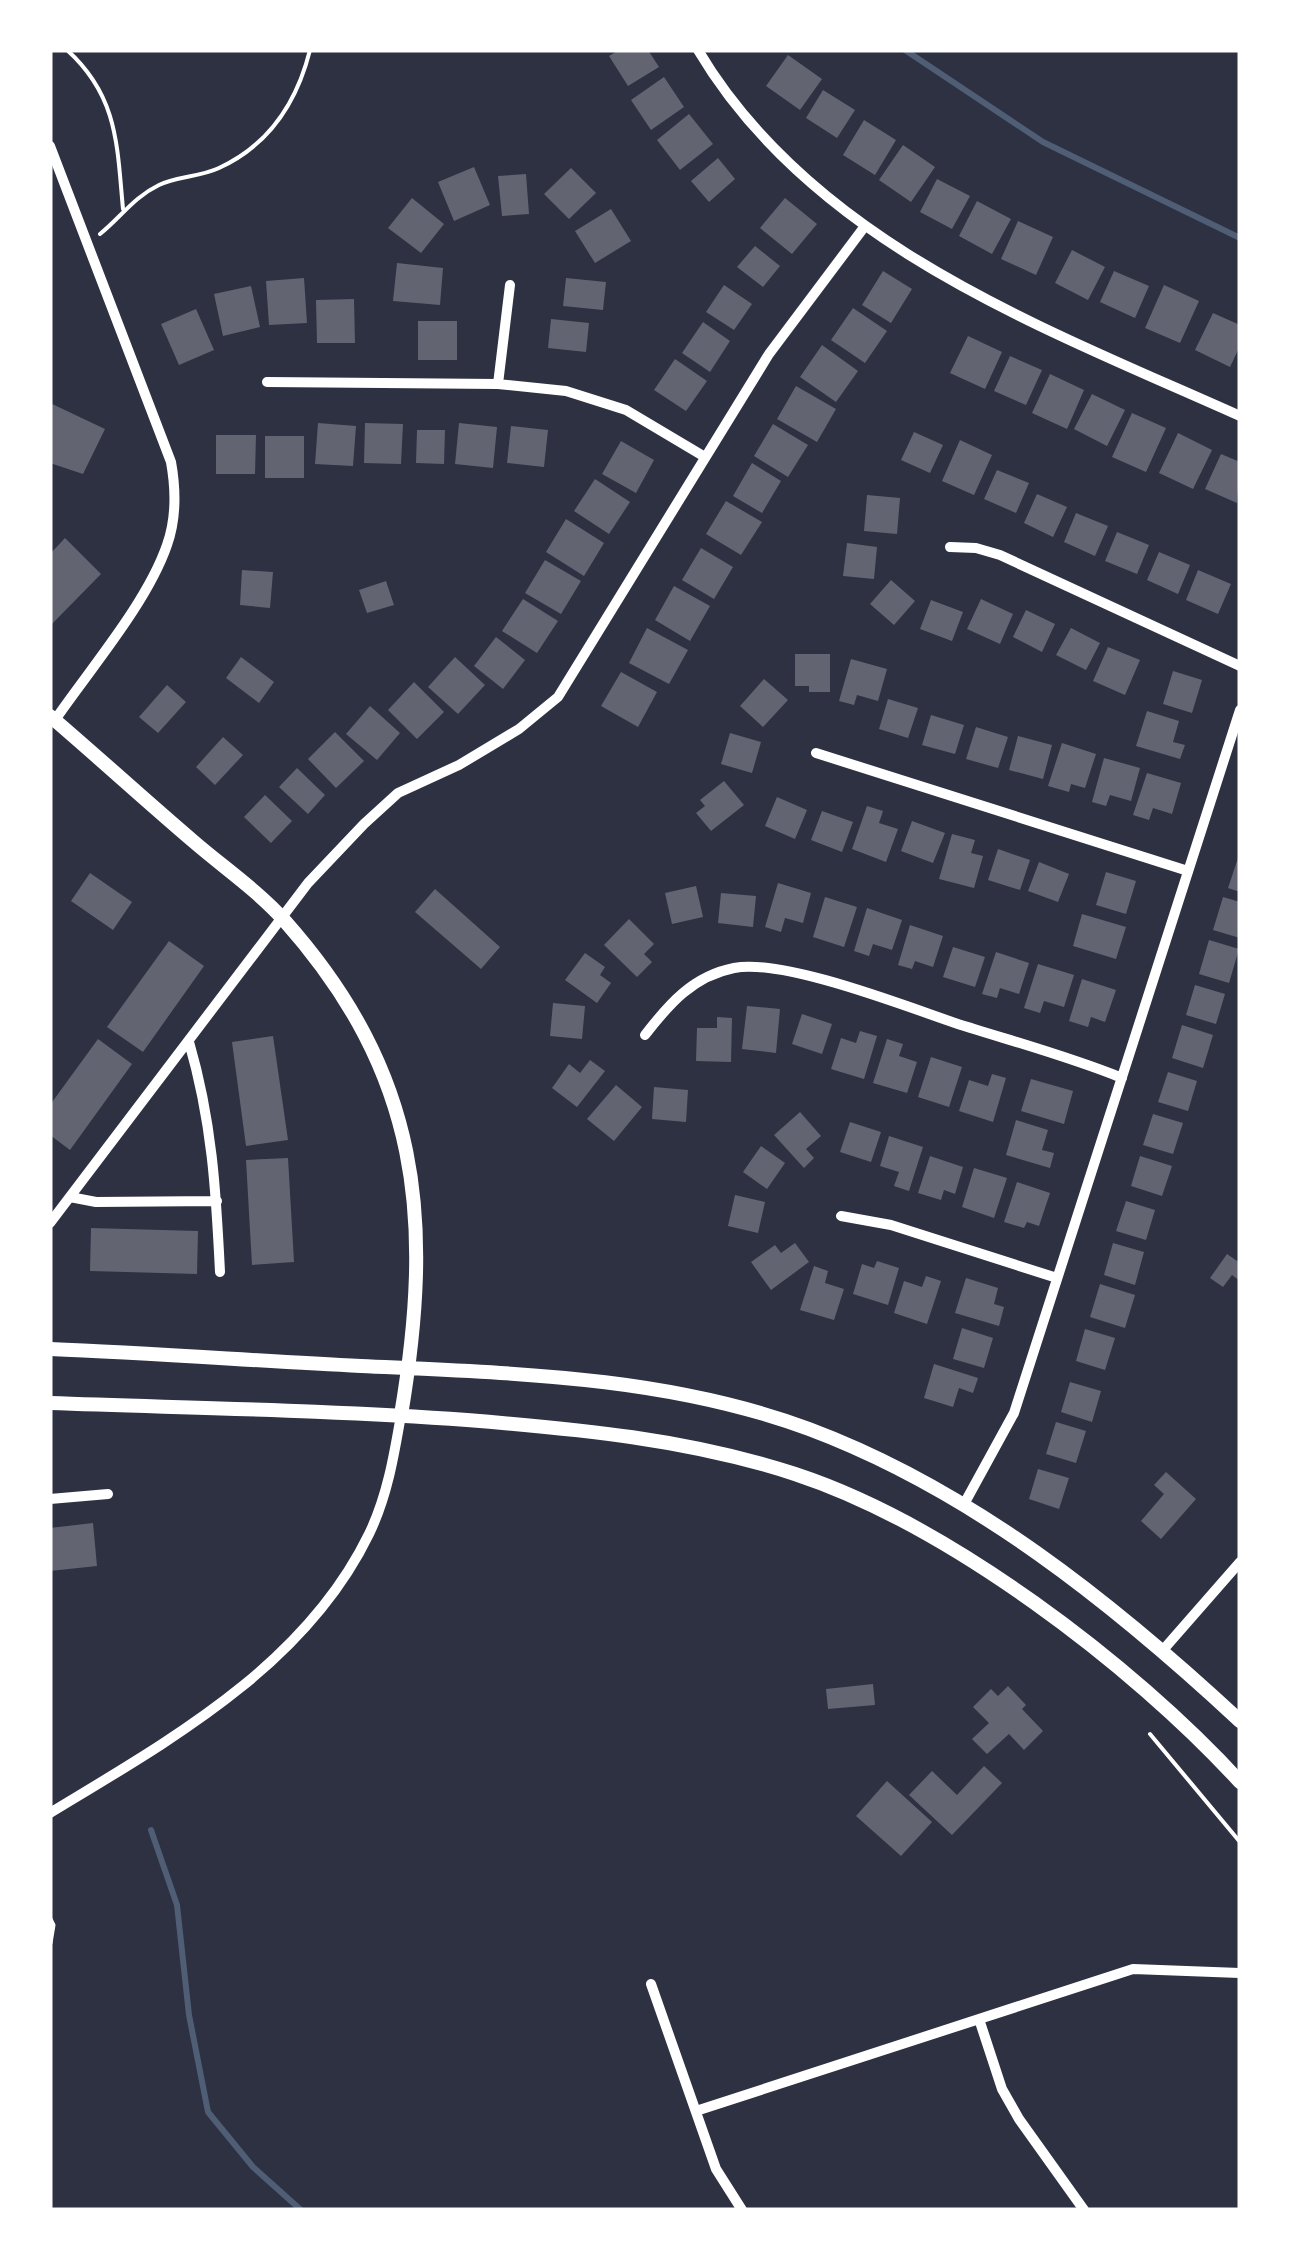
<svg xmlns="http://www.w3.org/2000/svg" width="1290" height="2260" viewBox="0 0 1290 2260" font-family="'Alegreya Sans',sans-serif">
  <rect width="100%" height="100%" fill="#2d3142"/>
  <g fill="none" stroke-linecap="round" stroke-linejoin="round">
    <!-- stream -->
    <path stroke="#4f5d75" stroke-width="6" d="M905,50L1043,142L1240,238
      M151,1830L177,1905L189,2015L208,2112L253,2167L301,2210"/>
  </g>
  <!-- building -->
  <path fill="#626471" d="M619,50H648L659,67L628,86L609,56Z
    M788,55L822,79L800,110L766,86Z
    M664,77L684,107L651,130L631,100Z
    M823,90L855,110L837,138L806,118Z
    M689,114L713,144L680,170L657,140Z
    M864,120L896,140L875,175L843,155Z
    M903,145L935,167L911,202L879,180Z
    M718,158L735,179L709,202L691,181Z
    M474,167L490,205L454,221L438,182Z
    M571,168L596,193L569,219L544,194Z
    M526,174L529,214L502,216L498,176Z
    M937,179L970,196L952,229L920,212Z
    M412,198L444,224L421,253L388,228Z
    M785,198L817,224L792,254L760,228Z
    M977,201L1011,219L992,254L959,236Z
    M611,209L631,241L595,263L575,231Z
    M1018,221L1053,237L1036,275L1001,259Z
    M755,246L780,266L763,287L737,267Z
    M1072,250L1105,267L1088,300L1055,283Z
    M397,263L443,268L440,305L393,301Z
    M883,271L912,289L891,323L862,305Z
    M1114,271L1149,286L1135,318L1100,302Z
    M304,278L307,323L269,325L266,281Z
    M566,278L606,282L603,310L563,306Z
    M724,285L752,304L734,330L706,312Z
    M1164,285L1199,301L1180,343L1145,328Z
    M251,286L260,327L223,336L214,294Z
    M354,299L355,343H317L316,300Z
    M853,308L887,331L865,363L831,340Z
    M196,309L214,350L179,365L161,324Z
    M1213,313L1240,325V346L1230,367L1195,350Z
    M551,319L589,323L586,352L548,348Z
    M418,321H457V360H418Z
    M703,322L730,341L710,372L682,353Z
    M968,336L1002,352L985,389L950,373Z
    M822,345L858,371L836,402L800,377Z
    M1010,356L1042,370L1026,405L994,391Z
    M675,359L707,381L686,411L654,390Z
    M1050,374L1084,390L1067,429L1032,413Z
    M796,386L836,409L817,442L777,419Z
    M1092,394L1125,410L1107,446L1074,429Z
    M50,403L105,429L83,474L50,463Z
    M1132,413L1166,428L1146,472L1112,457Z
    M318,423L356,426L353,466L315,464Z
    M365,423L403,424L401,464L364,463Z
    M459,423L497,427L493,468L455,464Z
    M773,424L808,445L788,477L754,456Z
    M511,426L548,430L544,467L507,463Z
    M417,430H445L444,464L416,463Z
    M914,432L943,445L930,473L901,460Z
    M1178,433L1212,450L1193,489L1159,473Z
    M216,435H256L255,474H216Z
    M265,436H304V478H265Z
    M960,440L992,455L974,495L942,481Z
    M621,441L654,460L636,493L602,474Z
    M1221,454L1240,462L1237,503L1205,489Z
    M752,463L781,481L762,513L733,496Z
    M997,470L1029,483L1016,513L984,499Z
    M595,479L630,502L609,534L574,511Z
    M1037,494L1067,507L1053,537L1024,523Z
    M867,495L900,498L897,534L864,531Z
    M726,501L762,522L741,555L706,534Z
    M1076,513L1108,526L1095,556L1064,542Z
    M566,519L604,543L584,576L546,552Z
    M1117,532L1149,545L1137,574L1105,561Z
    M65,538L101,574L50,626V554Z
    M847,543L877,547L874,579L843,576Z
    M701,548L733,567L714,599L682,580Z
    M1159,552L1190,565L1178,594L1147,580Z
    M545,560L581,581L561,614L525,593Z
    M242,570L273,572L270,608L240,605Z
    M1198,570L1231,584L1218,614L1186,600Z
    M891,580L915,601L894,625L870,604Z
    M386,581L394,605L367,613L359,590Z
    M674,586L710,606L690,641L655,620Z
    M523,599L558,621L537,653L502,631Z
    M981,599L1013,614L1000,644L967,629Z
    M931,600L963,612L952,641L920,629Z
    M1026,610L1055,624L1042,652L1013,637Z
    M647,628L688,650L669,684L629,663Z
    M1071,628L1100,643L1086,670L1056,655Z
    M496,637L525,660L503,689L474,666Z
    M1108,647L1140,660L1125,695L1093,681Z
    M795,654H830V692H809V686H795Z
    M241,657L274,682L259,703L226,678Z
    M455,657L485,685L458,714L428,687Z
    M851,659L887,669L878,701L857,695L854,705L839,701Z
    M1173,671L1202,680L1192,713L1163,704Z
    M621,672L657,692L638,727L601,706Z
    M764,679L788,700L763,727L740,706Z
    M414,682L444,712L417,739L388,710Z
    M167,685L186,702L158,733L139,717Z
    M888,699L918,708L908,738L879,729Z
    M370,706L400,733L377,760L346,734Z
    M1147,711L1179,721L1173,742L1185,745L1180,759L1136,746Z
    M931,715L964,725L955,754L922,745Z
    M976,727L1008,737L998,768L966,759Z
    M335,732L364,761L336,788L308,759Z
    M730,733L761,742L752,773L721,764Z
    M1018,736L1052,745L1043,779L1009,770Z
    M223,737L243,755L215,785L196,767Z
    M1062,743L1096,754L1085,788L1071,784L1069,792L1048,786Z
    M1104,758L1140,768L1131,801L1110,795L1106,806L1092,802Z
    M297,768L325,795L308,814L279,787Z
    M1147,773L1181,783L1172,814L1153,808L1149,820L1133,815Z
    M724,781L744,805L711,831L696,813L705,806L700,800Z
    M265,795L292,821L271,843L244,817Z
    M777,797L807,810L795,839L765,826Z
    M867,806L883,811L879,823L898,829L886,862L852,849Z
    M822,811L853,822L842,852L811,840Z
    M912,821L945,833L933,863L901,851Z
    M952,834L975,840L971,853L983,856L974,888L939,879Z
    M998,849L1030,860L1020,890L988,880Z
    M1240,852V892L1228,888Z
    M1039,862L1069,874L1058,902L1028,891Z
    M1106,872L1136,881L1126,914L1096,905Z
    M90,873L132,902L113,930L71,901Z
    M778,883L811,893L803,923L785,918L781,932L765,927Z
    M696,886L703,917L672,924L665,893Z
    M435,889L500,947L481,969L415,912Z
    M721,893L756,896L753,927L718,923Z
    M825,897L857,907L844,947L813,937Z
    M1223,897L1240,902V938L1213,930Z
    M867,908L902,920L892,950L873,944L869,956L854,951Z
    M1082,914L1126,927L1116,959L1073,946Z
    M629,919L654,944L644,954L652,962L637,977L604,945Z
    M910,925L943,936L933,967L915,961L912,969L898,965Z
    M1209,940L1239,949L1229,983L1199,974Z
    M169,941L204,966L143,1052L107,1027Z
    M953,947L985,957L975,987L943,977Z
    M996,952L1029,963L1019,994L1000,988L997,998L982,994Z
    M585,953L605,967L600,975L611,983L597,1003L565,980Z
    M1038,964L1074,975L1064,1007L1044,1001L1040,1013L1024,1008Z
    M1082,979L1116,990L1105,1022L1091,1017L1088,1027L1069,1021Z
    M1195,985L1225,994L1216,1024L1186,1015Z
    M553,1003L585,1006L582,1039L550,1036Z
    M747,1006L780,1009L776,1053L742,1049Z
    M802,1014L832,1024L822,1054L792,1044Z
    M717,1017L732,1018L731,1062L696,1061L697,1028H717Z
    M1182,1025L1213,1035L1203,1068L1172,1058Z
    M860,1031L877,1036L864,1079L831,1069L841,1038L856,1043Z
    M273,1036L288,1140L246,1146L232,1042Z
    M98,1039L132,1064L70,1150L50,1135V1105Z
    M887,1039L903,1044L899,1056L917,1062L907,1093L873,1083Z
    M931,1057L962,1067L949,1107L918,1097Z
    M590,1060L605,1071L577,1107L552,1088L569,1064L580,1073Z
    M1168,1072L1197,1081L1188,1111L1158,1102Z
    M992,1074L1006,1078L993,1122L959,1111L969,1080L988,1086Z
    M1031,1079L1073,1091L1064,1124L1021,1111Z
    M616,1085L642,1107L614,1141L587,1119Z
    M654,1087L688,1090L686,1122L652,1119Z
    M800,1112L821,1136L806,1149L814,1158L804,1168L774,1135Z
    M1153,1114L1183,1123L1173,1154L1143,1145Z
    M1016,1120L1048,1130L1042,1150L1054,1153L1050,1168L1006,1155Z
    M850,1122L881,1132L871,1162L840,1152Z
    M889,1136L923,1147L909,1191L894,1186L899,1172L880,1166Z
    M761,1146L785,1163L767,1189L743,1172Z
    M930,1156L963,1167L955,1194L944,1190L941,1200L918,1193Z
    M1140,1156L1172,1166L1162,1196L1131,1186Z
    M288,1158L294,1262L252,1265L246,1160Z
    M974,1168L1007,1178L994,1218L962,1207Z
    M1017,1182L1050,1193L1039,1226L1027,1222L1024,1228L1004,1222Z
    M735,1195L765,1202L758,1233L728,1226Z
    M1126,1201L1155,1210L1146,1240L1116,1231Z
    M91,1228L198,1231L197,1274L90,1271Z
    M795,1243L809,1262L771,1290L751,1262L775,1245L781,1253Z
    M1113,1243L1144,1252L1135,1285L1104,1275Z
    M1227,1254L1240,1263V1281L1232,1275L1223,1287L1210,1278Z
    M877,1261L899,1268L888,1305L853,1294L862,1264L874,1268Z
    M814,1266L828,1271L825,1283L844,1289L834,1320L800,1310Z
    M926,1276L941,1281L927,1324L894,1313L904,1281L922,1287Z
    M966,1278L998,1288L994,1304L1004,1307L999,1326L955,1313Z
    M1100,1284L1135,1295L1125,1328L1090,1317Z
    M962,1328L993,1338L984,1368L953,1359Z
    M1085,1329L1115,1338L1105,1370L1076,1361Z
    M934,1364L978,1378L973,1393L959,1388L953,1407L924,1398Z
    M1070,1382L1101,1391L1092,1422L1061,1412Z
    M1056,1422L1086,1431L1076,1463L1046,1454Z
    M1038,1469L1069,1478L1059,1509L1029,1499Z
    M1166,1472L1196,1499L1161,1539L1141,1521L1164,1494L1154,1485Z
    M93,1523L97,1566L50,1571V1528Z
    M873,1684L875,1705L828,1709L826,1689Z
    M1008,1686L1026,1705L1022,1709L1043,1731L1024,1750L1009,1734L987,1754L972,1739L989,1723L973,1707L991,1689L998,1696Z
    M984,1766L1002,1783L952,1835L909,1795L932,1771L957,1795Z
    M887,1781L932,1822L901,1856L856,1816Z"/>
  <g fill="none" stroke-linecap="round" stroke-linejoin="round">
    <!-- path -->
    <path stroke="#fff" stroke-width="4" d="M67,50C118,96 117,145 123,209
      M100,234C121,217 134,197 159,185C178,176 200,177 219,168C269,145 297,102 310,50
      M1150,1734L1240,1842"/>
    <!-- service -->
    <path stroke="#fff" stroke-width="5" d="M50,1919L53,1925L50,1943"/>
    <!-- minor -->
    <path stroke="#fff" stroke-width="10" d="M698,50C813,244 1044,328 1240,416
      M50,146L171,462C176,490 177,517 167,545C147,603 90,669 55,720
      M267,382L498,384L566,391L626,410L705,457
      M498,384L510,285
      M950,547L976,548L1000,555L1240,666
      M816,753L1188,871
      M645,1035C669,1004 693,976 734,968C782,958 905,1006 955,1023C1011,1041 1068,1056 1122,1078
      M189,1042C212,1121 216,1190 220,1272
      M70,1197L96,1202L217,1201
      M841,1216L891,1225L1057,1278
      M50,1223L308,883L364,824L398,793L459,765L519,729L558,697L769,354L865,226
      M50,1499L108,1494
      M963,1506L1014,1413L1240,710
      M1163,1650L1240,1562
      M50,1813C170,1740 305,1666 369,1534C387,1497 394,1456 401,1415
      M651,1984L716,2169L742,2210
      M979,2019L1002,2089L1019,2119L1084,2210
      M696,2111L1133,1969L1240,1973"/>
    <!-- secondary -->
    <path stroke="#fff" stroke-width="14" d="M50,716C98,757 145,800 193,841C223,867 258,891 284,920C421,1074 434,1219 401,1415
      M50,1349C154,1353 257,1361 361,1366C511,1373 666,1376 809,1429C972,1490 1114,1604 1240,1721
      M50,1403C189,1408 328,1410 467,1420C578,1429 688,1439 795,1474C947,1524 1132,1664 1240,1782"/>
  </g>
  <!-- border -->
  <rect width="1290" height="2260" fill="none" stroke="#ffffff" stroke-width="105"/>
</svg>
